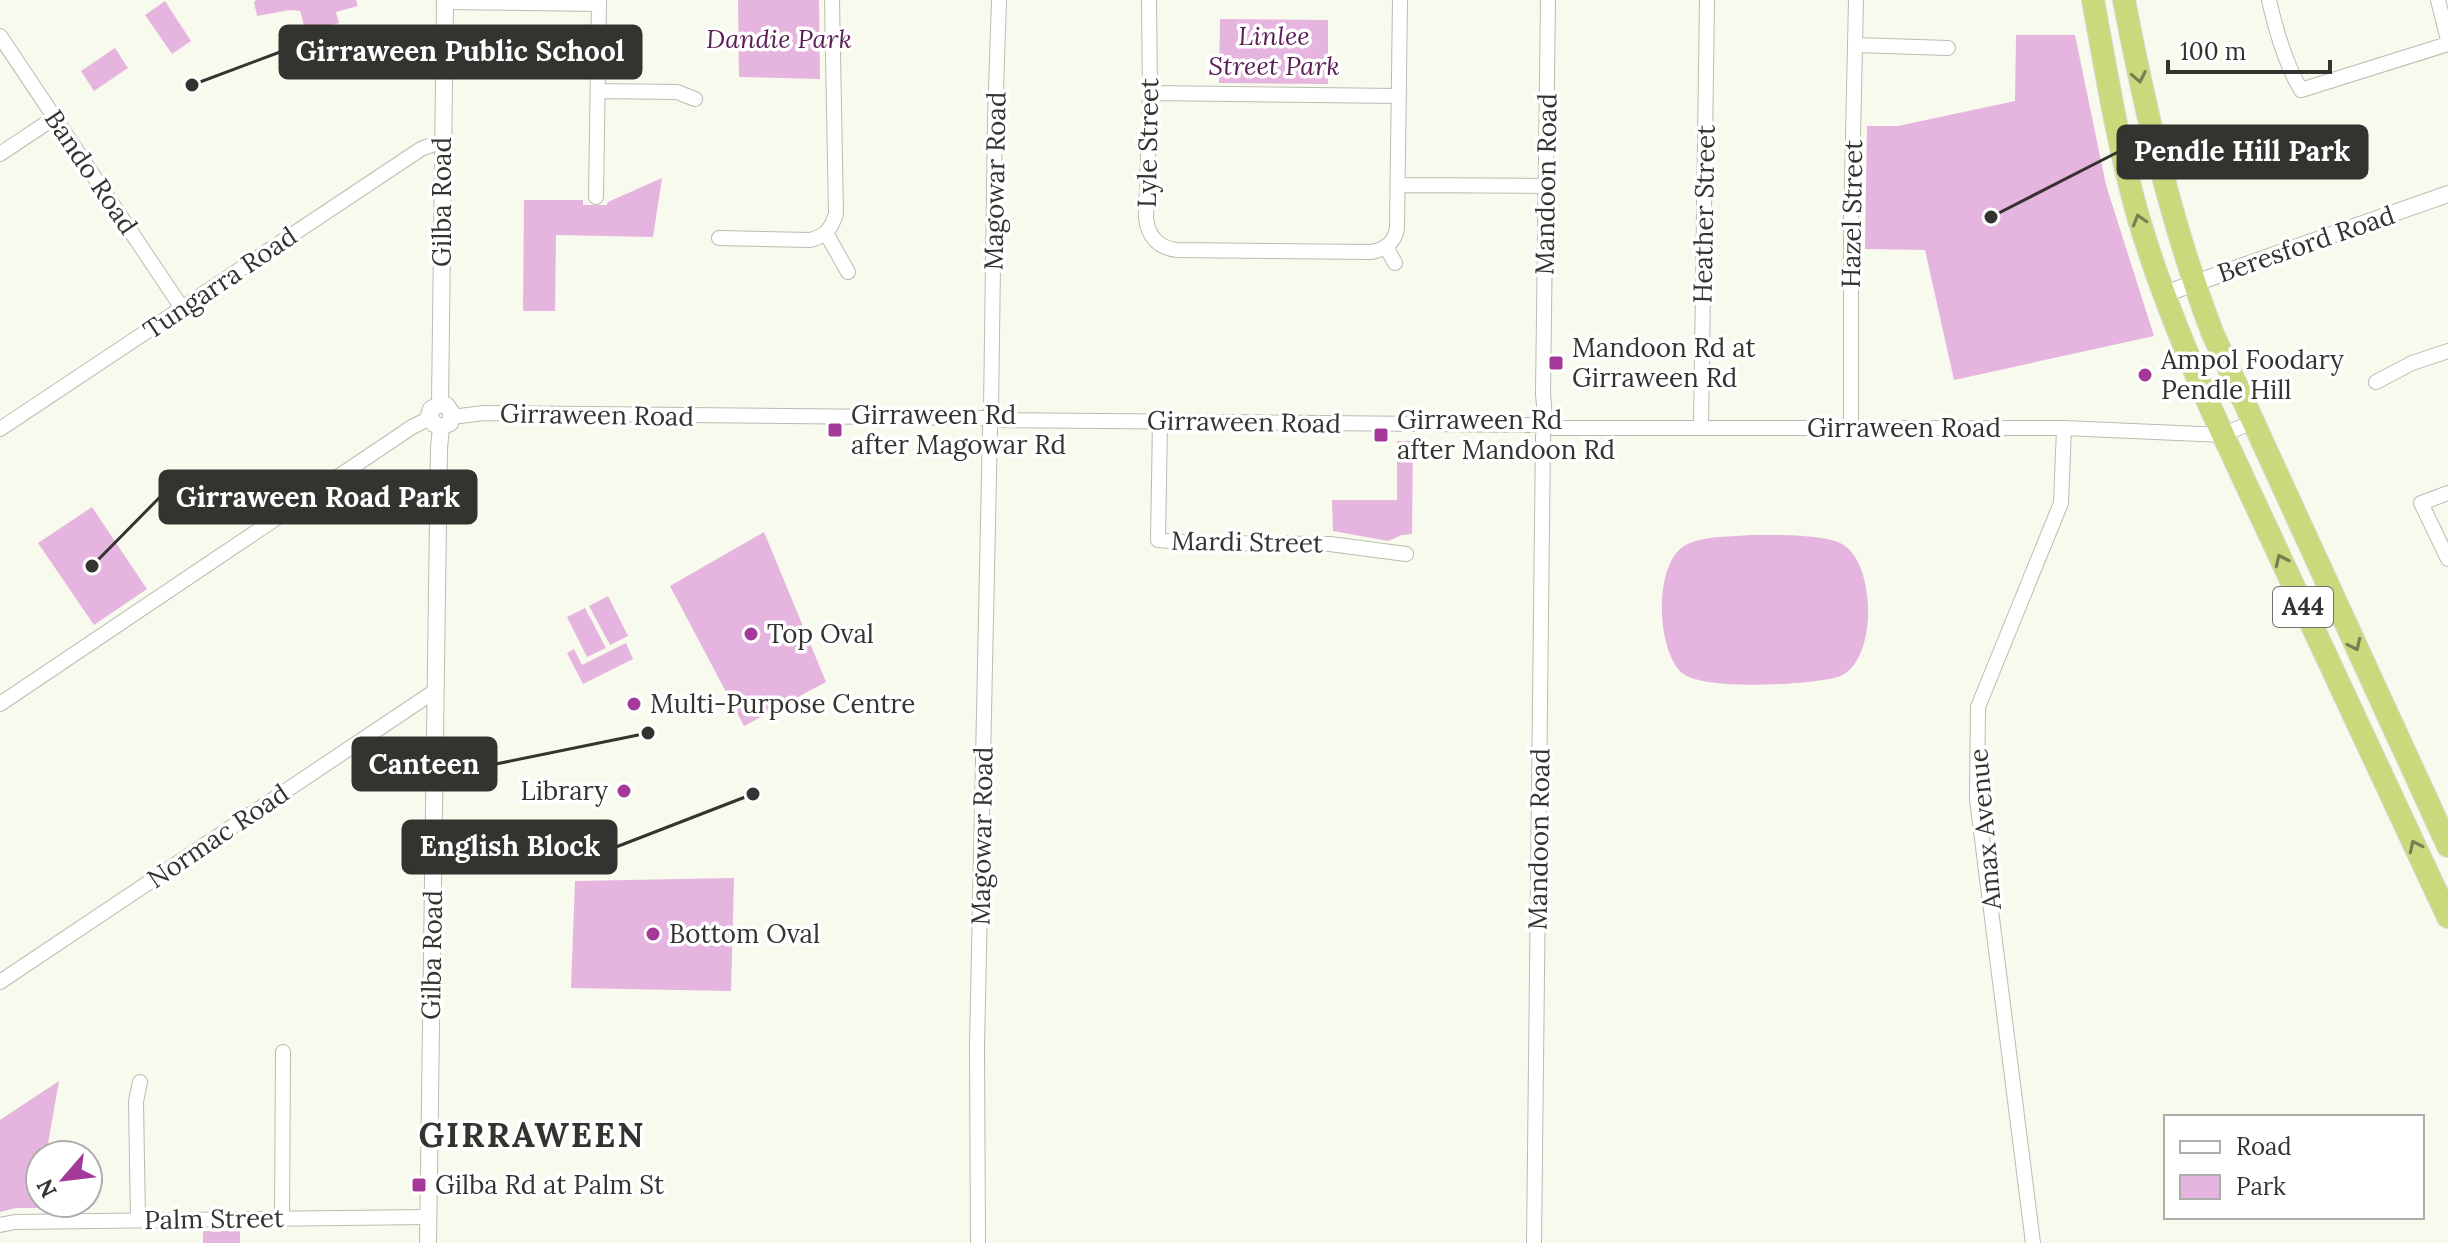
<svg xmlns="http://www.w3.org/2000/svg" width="2448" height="1243" viewBox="0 0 2448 1243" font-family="Lora,serif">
  <rect width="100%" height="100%" fill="#f7faed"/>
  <!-- green -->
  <path fill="#e6b5df" d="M256,0H356L358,6L336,12L339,23L306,33L300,11L290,10L257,16L254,2Z
    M738,0H819L820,79L739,77Z
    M165,1L191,41L172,54L145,15Z
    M1220,19L1328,20V84L1219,83Z
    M2016,35H2075L2106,185L2154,336L1954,380L1925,250L1865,249L1867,126H1898L2015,101Z
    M115,48L128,68L94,91L81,71Z
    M662,178L653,237L556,235L555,311H523L524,200H583V205H607L608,202Z
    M1397,441H1413L1412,534L1402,535L1388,541L1333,531L1332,500H1397Z
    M92,507L147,589L94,625L38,543Z
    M764,532L826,682L744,726L670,586Z
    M1752,535C1774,535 1824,534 1842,544C1877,563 1878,664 1838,677C1810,685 1703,691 1682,673C1656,650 1653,562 1686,545C1705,535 1732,537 1752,535Z
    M608,596L628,636L610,645L589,606Z
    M585,608L606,648L587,657L567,617Z
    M626,643L633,659L583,684L567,653L574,649L582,665Z
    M734,878L731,991L571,988L575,881Z
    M59,1081L46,1155H40V1208H16L0,1212V1120Z
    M203,1231H240V1243H203Z"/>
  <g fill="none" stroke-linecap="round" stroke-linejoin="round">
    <defs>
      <path id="minor" d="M1149,0L1150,93L1146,218C1148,237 1159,248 1177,250L1371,252C1385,250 1395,242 1397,228L1400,0
        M2269,0C2276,31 2285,63 2301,90L2448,44
        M2438,0L2448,40
        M445,2L599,4
        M0,36L182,308
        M1856,45L1948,48
        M598,91L677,92L695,99
        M1150,93L1398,96
        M0,154L54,118
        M1398,185L1547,186
        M596,197L599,0
        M826,233L848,272
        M719,238L810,240C826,236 831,229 836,214L832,0
        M1386,247L1395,263
        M2376,382L2412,363L2448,351
        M991,410L995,119L999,0
        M452,417L484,413L982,418
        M1545,417L1543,394L1548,0
        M1000,420L1535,425
        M1160,421L1158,540L1196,543L1330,544L1406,554
        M1701,427L1707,0
        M1554,428H2064L2223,435L2252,422
        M1851,428V226L1856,0
        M0,429L421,149L434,144H442
        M2448,493L2421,503L2448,559
        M0,704L412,427L430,418
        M0,982L435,691
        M282,1218L283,1052
        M138,1220L136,1101L140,1082
        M0,1225L15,1222L428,1217
        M978,1243L977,1046L990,428
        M1534,1243L1543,435
        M2033,1243L1977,799L1978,707L2061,503L2064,428"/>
      <path id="tertiary" d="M2164,294L2448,194
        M440,404L445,0
        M440,404L446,405L452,413L450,423L441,427
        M440,404L431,409L429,415L434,424L441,427
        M428,1243L439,448L441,427"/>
      <path id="trunk" d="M2093,0C2106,70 2117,140 2136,209C2155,277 2182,343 2211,409L2448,917
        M2124,0C2146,114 2171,223 2212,332L2448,846"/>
    </defs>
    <!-- minor casing -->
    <use href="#minor" stroke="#babcb0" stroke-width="16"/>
    <!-- tertiary casing -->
    <use href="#tertiary" stroke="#babcb0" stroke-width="18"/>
    <!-- trunk casing -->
    <use href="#trunk" stroke="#dadada" stroke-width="24"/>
    <!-- minor -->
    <use href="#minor" stroke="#fff" stroke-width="14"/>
    <!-- tertiary -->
    <use href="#tertiary" stroke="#fff" stroke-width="16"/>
    <!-- trunk -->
    <use href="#trunk" stroke="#ccd87c" stroke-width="22"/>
  </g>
  <!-- one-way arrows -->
  <defs><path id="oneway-chevron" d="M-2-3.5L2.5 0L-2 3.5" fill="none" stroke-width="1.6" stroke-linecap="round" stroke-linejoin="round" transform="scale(2)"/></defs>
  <g stroke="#787e52">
    <use href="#oneway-chevron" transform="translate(2139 77) rotate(79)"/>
    <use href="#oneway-chevron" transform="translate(2139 220) rotate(-107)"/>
    <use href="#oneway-chevron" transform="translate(2281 560) rotate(-115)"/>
    <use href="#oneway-chevron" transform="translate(2355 645) rotate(65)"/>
    <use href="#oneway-chevron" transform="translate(2415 846) rotate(-115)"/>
  </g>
  <!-- markers -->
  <g fill="#a4399a" stroke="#fff" stroke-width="3">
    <rect x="1548" y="355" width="16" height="16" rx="4"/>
    <circle cx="2145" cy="375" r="8"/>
    <rect x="827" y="422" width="16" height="16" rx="4"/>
    <rect x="1373" y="427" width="16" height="16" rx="4"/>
    <circle cx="751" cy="634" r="8"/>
    <circle cx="634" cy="704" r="8"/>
    <circle cx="624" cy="791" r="8"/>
    <circle cx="653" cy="934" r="8"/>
    <rect x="411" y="1177" width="16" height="16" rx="4"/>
  </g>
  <g text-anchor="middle" stroke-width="7" stroke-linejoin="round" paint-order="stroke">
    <!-- shield labels -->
    <rect fill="#fff" stroke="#70716d" stroke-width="2" x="2273" y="587" width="60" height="40" rx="6"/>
    <g font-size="24" font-weight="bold" fill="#33342f">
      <text x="2303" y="615">A44</text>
    </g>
    <!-- park labels -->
    <g font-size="26" font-style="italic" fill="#5b1f55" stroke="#fff">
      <text x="1274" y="45">Linlee<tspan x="1274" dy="30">Street Park</tspan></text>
      <text x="779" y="48">Dandie Park</text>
    </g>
    <!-- street labels -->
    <g font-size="26" fill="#33342f" stroke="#fff">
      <text transform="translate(1148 143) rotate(-89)" y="9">Lyle Street</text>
      <text transform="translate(91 172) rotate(56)" y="9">Bando Road</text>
      <text transform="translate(995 181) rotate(-89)" y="9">Magowar Road</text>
      <text transform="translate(1546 184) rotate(-89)" y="9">Mandoon Road</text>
      <text transform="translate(442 202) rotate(-90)" y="9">Gilba Road</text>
      <text transform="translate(1704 214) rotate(-89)" y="9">Heather Street</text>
      <text transform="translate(1852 214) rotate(-89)" y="9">Hazel Street</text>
      <text transform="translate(2306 244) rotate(-19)" y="9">Beresford Road</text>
      <text transform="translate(220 283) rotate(-34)" y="9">Tungarra Road</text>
      <text transform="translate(597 415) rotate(1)" y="9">Girraween Road</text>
      <text transform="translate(1244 422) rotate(1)" y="9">Girraween Road</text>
      <text x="1904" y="437">Girraween Road</text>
      <text transform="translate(1247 542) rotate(1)" y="9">Mardi Street</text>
      <text transform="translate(1985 829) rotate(-95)" y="9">Amax Avenue</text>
      <text transform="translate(218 836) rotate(-34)" y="9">Normac Road</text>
      <text transform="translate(982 836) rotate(-89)" y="9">Magowar Road</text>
      <text transform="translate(1539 839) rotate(-89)" y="9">Mandoon Road</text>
      <text transform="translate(432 955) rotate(-89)" y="9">Gilba Road</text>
      <text transform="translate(214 1219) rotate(-1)" y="9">Palm Street</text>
    </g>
    <!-- poi labels -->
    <g font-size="26" fill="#33342f" stroke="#fff" text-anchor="start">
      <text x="1572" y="357">Mandoon Rd at<tspan x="1572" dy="30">Girraween Rd</tspan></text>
      <text x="2161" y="369">Ampol Foodary<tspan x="2161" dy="30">Pendle Hill</tspan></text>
      <text x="851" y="424">Girraween Rd<tspan x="851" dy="30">after Magowar Rd</tspan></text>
      <text x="1397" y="429">Girraween Rd<tspan x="1397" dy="30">after Mandoon Rd</tspan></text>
      <text x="767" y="643">Top Oval</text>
      <text x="650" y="713">Multi-Purpose Centre</text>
      <text x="608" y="800" text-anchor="end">Library</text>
      <text x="669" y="943">Bottom Oval</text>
      <text x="435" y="1194">Gilba Rd at Palm St</text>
    </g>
    <!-- district labels -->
    <g font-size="34" font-weight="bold" letter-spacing="2" fill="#33342f" stroke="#fff">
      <text x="532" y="1147">GIRRAWEEN</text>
    </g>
  </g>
  <!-- callouts -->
  <path fill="none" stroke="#33342f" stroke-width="3" d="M192 85L280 52M1991 217L2118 152M92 566L160 497M648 733L496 764M753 794L616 847"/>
  <g fill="#33342f" stroke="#fff" stroke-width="3">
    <circle cx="192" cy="85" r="8"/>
    <circle cx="1991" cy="217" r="8"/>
    <circle cx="92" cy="566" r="8"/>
    <circle cx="648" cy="733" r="8"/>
    <circle cx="753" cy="794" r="8"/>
  </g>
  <g fill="#33342f" stroke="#33342f" stroke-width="3">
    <rect x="280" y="26" width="361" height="52" rx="8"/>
    <rect x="2118" y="126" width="249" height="52" rx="8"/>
    <rect x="160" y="471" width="316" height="52" rx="8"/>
    <rect x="353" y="738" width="143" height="52" rx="8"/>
    <rect x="403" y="821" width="213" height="52" rx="8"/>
  </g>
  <g font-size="28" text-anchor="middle" font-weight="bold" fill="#fff">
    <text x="460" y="61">Girraween Public School</text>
    <text x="2242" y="161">Pendle Hill Park</text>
    <text x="318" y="507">Girraween Road Park</text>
    <text x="424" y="774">Canteen</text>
    <text x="510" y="856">English Block</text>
  </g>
  <!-- legend -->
  <rect x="2164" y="1115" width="260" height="104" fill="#ffffff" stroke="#adaeac" stroke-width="2"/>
  <rect x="2180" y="1141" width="40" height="12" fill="#ffffff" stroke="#adaeac" stroke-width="2"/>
  <text x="2236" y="1155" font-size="24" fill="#33342f">Road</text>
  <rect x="2180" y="1175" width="40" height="24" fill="#e6b5df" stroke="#adaeac" stroke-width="2"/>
  <text x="2236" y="1195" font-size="24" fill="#33342f">Park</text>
  <!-- north arrow -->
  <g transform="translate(64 1179) rotate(242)"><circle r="38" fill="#ffffff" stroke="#adaeac" stroke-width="2"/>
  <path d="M0-6L14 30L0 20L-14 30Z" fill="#a4399a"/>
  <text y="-12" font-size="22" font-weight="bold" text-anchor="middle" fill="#33342f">N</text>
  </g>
  <!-- scale -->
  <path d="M2168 60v12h162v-12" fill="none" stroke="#33342f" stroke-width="4"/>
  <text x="2180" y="60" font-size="24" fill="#33342f" stroke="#ffffff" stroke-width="6" paint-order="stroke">100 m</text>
</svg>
